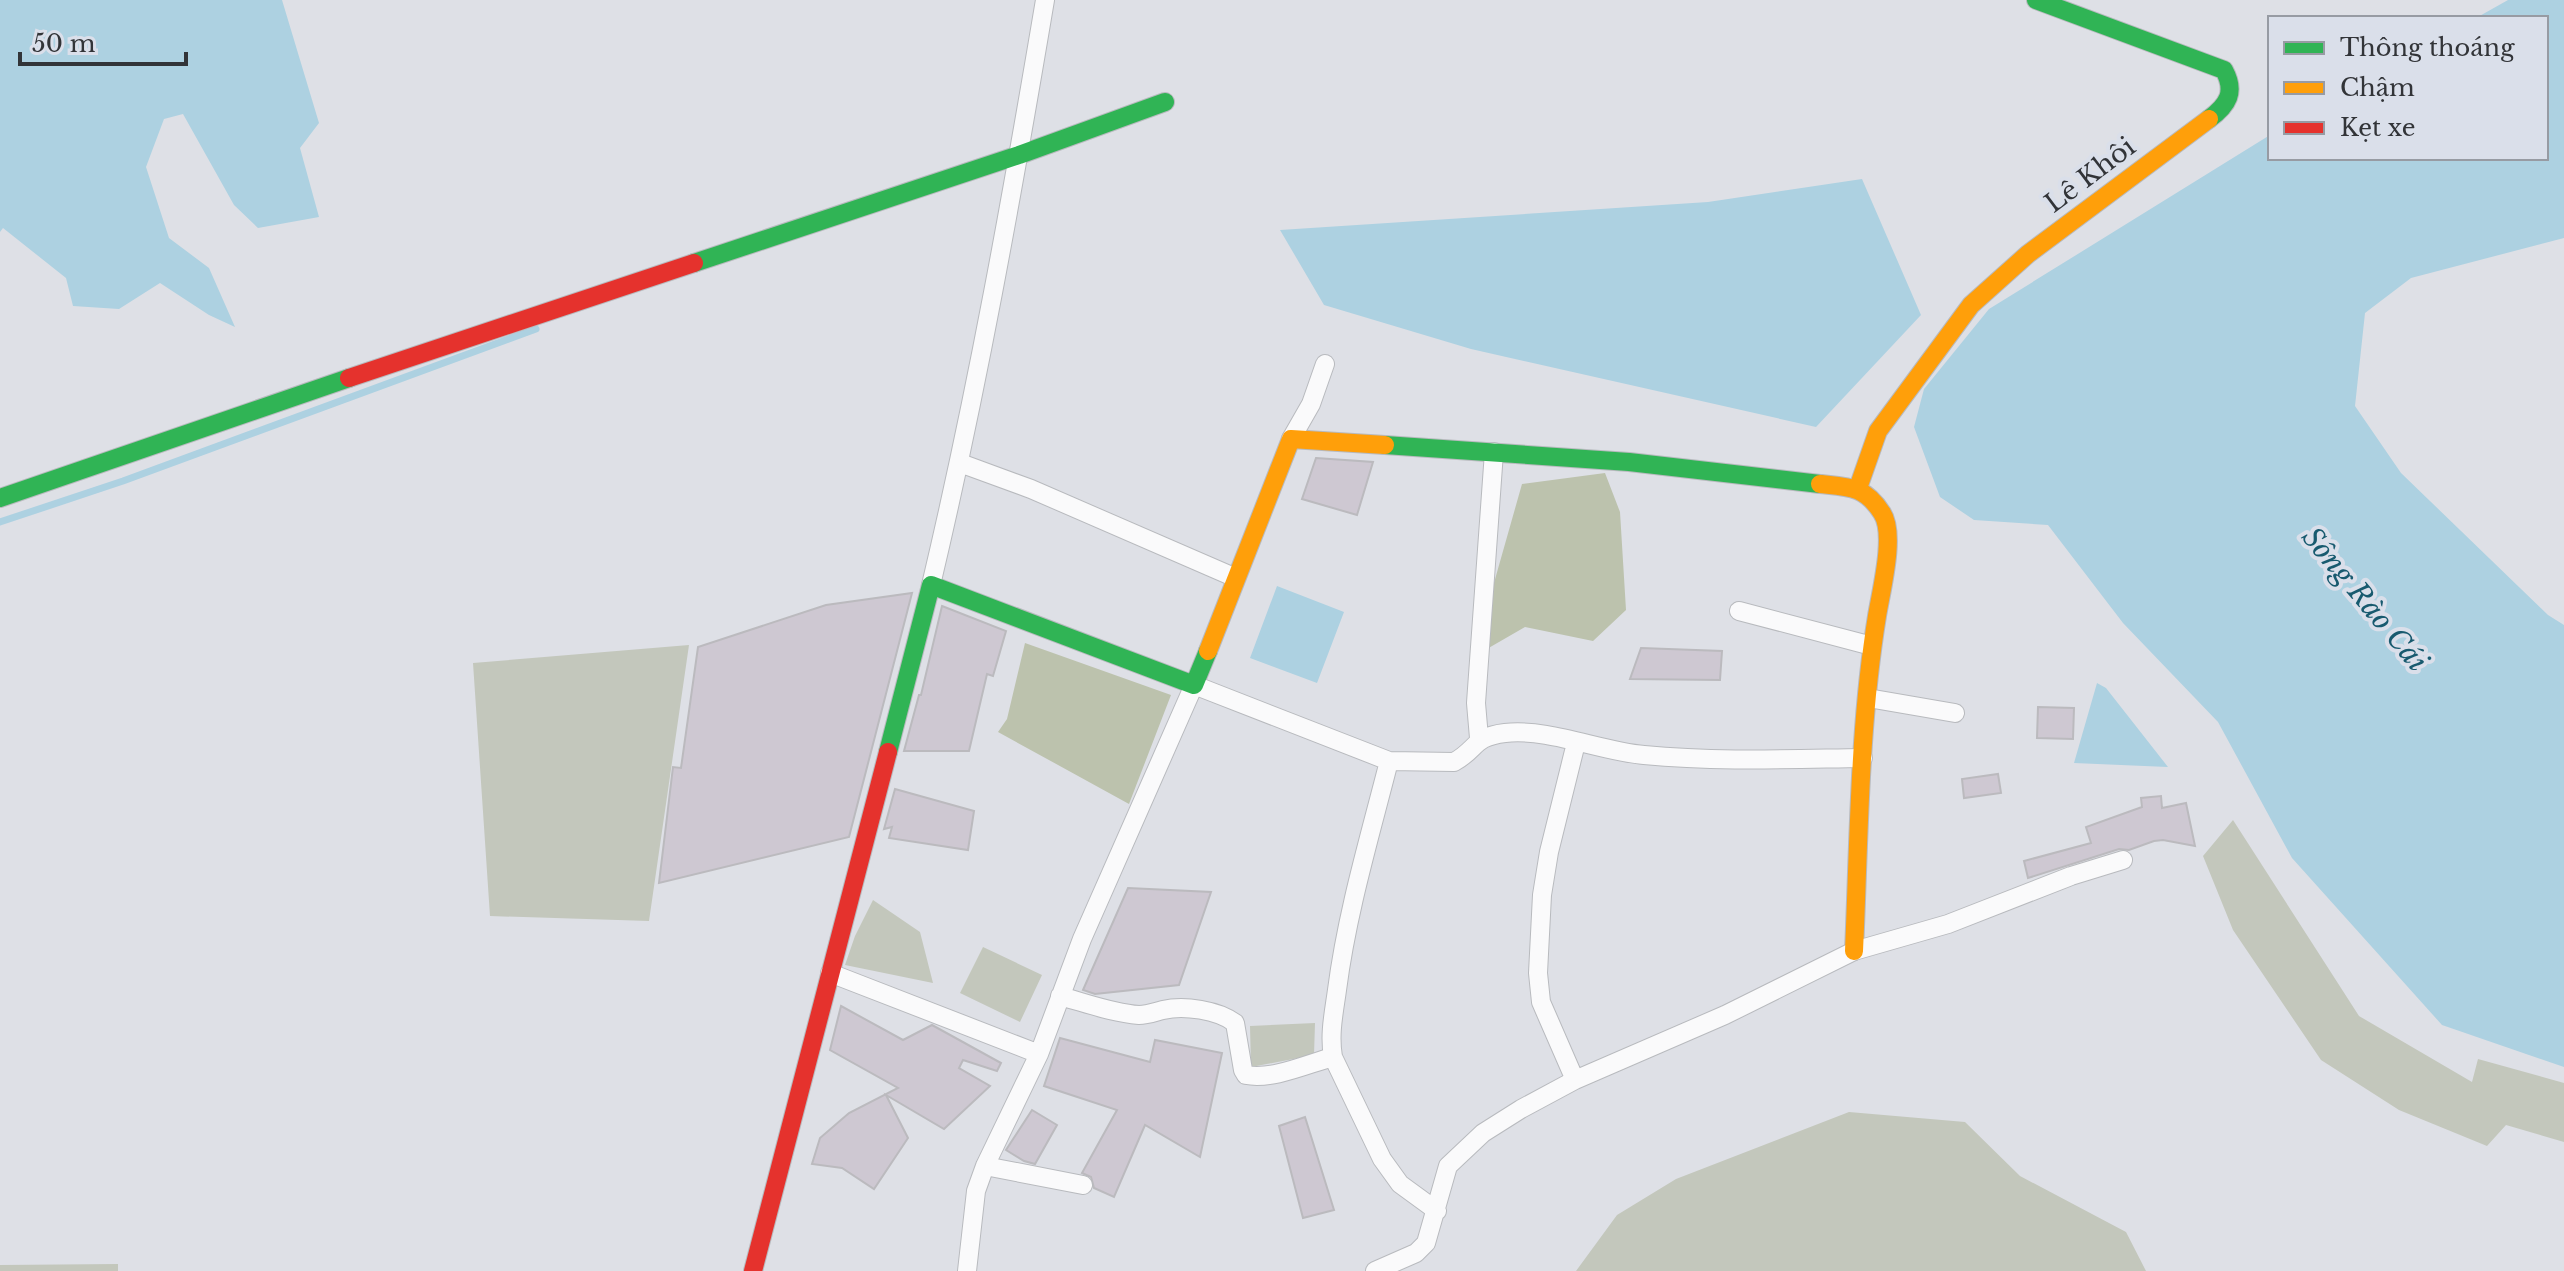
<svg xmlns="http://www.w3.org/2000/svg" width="2564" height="1271" viewBox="0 0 2564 1271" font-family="'Libre Baskerville',serif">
  <rect width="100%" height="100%" fill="#dee0e6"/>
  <!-- green -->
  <path fill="#c3c7bc" d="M689,645L649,921L490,916L473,663Z
    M2233,820L2359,1016L2472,1082L2478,1059L2564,1083V1142L2506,1125L2487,1146L2399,1110L2321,1060L2233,930L2203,856Z
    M873,900L920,932L933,983L845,965L855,936Z
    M983,947L1042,975L1020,1022L960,993Z
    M1315,1023L1314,1055L1251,1067L1250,1026Z
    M1849,1112L1965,1122L2020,1176L2126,1232L2146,1271H1576L1617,1215L1676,1179Z
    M118,1264V1271H0V1265Z"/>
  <!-- forest -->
  <path fill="#bcc2ad" d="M1605,473L1620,512L1626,610L1593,641L1525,627L1473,657L1522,484Z
    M1025,643L1171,695L1129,804L998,732L1007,719Z"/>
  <!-- water -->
  <path fill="#add1e1" d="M0,0H282L319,123L300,148L319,217L258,228L234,205L183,114L164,119L146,167L169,238L209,268L235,327L209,315L160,283L119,309L73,306L66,278L3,228L0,232Z
    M2508,0H2564V238L2411,278L2365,313L2355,406L2401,473L2548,615L2564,625V1067L2442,1025L2292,858L2218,722L2123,623L2048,525L1974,520L1940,497L1914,427L1924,389L1989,309L2270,135V158H2546V18H2476Z
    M1862,179L1921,315L1816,427L1471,349L1324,305L1280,230L1708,202Z
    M1277,586L1344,612L1317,683L1250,658Z
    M2097,683L2106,688L2168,767L2074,763Z"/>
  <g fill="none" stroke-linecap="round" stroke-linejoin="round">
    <!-- stream -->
    <path stroke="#add1e1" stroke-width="7" d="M0,522L123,481L536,329"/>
  </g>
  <!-- building -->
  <path fill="#cec8d2" stroke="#bbbabe" stroke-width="2" d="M1316,458L1373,462L1357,515L1302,499Z
    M912,593L849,837L659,883L673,767L681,768L698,647L826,605Z
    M942,606L1006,631L993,676L987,674L969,751H904L919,695H921Z
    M1641,648L1722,651L1720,680L1630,679Z
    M2038,707L2074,708L2073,739L2037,738Z
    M1998,774L2001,793L1964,798L1962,779Z
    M895,789L974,811L968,850L889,838L892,827L884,829Z
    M2161,796L2162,808L2186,803L2195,846L2163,840L2154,841L2129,850L2119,849L2028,878L2024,861L2091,843L2086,827L2142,807L2141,798Z
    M1128,888L1211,892L1179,985L1095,994L1083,990Z
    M841,1006L903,1040L932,1025L1001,1063L997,1071L963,1060L959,1068L990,1086L944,1129L886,1095L908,1138L874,1189L842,1168L812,1164L820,1138L849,1113L898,1088L830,1050Z
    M1060,1038L1150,1062L1155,1040L1222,1053L1200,1157L1145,1125L1114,1197L1094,1188L1091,1177L1082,1173L1117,1110L1044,1086Z
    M1032,1110L1057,1125L1035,1164L1024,1161L1006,1150Z
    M1305,1117L1334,1210L1303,1218L1279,1126Z"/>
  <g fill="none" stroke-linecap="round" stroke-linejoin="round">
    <defs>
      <path id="street" d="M1291,439L1311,404L1325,364
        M960,463L1031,489L1236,578
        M931,585C977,391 1012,196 1045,0
        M1739,611L1872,646
        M1868,698L1955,713
        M1479,738L1476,703L1494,452
        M1389,761C1370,836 1347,912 1337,990C1334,1012 1329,1034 1333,1057L1382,1159L1400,1184L1437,1211
        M830,973L1039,1054
        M1060,996C1086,1003 1112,1013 1139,1015C1147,1015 1155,1012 1163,1010C1184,1005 1218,1010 1235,1023L1243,1070L1246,1075C1273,1080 1307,1064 1333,1057
        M1575,1080L1541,1002L1538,973L1542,895L1549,852L1576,743
        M985,1166L1083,1185
        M967,1271L976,1191L985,1166L1039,1054L1082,939L1194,685L1389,761L1454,762C1478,749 1472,737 1505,733C1548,728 1600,751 1644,755C1717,762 1790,759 1863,758
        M1375,1271L1416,1253L1426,1243L1448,1166L1483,1133L1521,1109L1575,1080L1725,1015L1854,951L1948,924L2071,876L2123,860"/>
      <path id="fast" d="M2036,0L2224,70C2236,92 2228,105 2209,119
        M694,263L1019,155L1165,102
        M1385,445L1629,462L1820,484
        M0,498L349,378
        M888,752L931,585L1194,685L1208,651"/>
      <path id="slow" d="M1820,484C1849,487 1865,486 1882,513C1896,534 1881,591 1877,616C1859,726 1859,840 1854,951
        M1858,488L1878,431L1971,305L2028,254L2209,119
        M1208,651L1291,439L1385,445"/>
      <path id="jam" d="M349,378L694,263
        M753,1271L888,752"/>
    </defs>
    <!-- street casing -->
    <use href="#street" stroke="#b8babe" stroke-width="20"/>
    <!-- fast casing -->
    <use href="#fast" stroke="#b8babe" stroke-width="20"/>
    <!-- slow casing -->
    <use href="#slow" stroke="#b8babe" stroke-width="20"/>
    <!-- jam casing -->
    <use href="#jam" stroke="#b8babe" stroke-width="20"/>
    <!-- street -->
    <use href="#street" stroke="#fafafb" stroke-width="18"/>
    <!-- fast -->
    <use href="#fast" stroke="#30b455" stroke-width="18"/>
    <!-- slow -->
    <use href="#slow" stroke="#ff9f0a" stroke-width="18"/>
    <!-- jam -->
    <use href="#jam" stroke="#e5322d" stroke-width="18"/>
  </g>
  <g text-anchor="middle" stroke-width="8" stroke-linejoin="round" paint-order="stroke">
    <!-- street labels -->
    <g font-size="26" fill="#323438" stroke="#dadfea">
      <text transform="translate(2090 175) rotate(-37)" y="9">Lê Khôi</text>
    </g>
    <!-- water labels -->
    <g font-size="28" font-style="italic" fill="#185a6f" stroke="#dadfea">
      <text transform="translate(2365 599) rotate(50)" y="10">Sông Rào Cái</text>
    </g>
  </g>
  <!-- legend -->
  <rect x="2268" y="16" width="280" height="144" fill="#dadfea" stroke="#979ba3" stroke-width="2"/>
  <rect x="2284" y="42" width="40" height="12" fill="#30b455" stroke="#979ba3" stroke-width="2"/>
  <text x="2340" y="56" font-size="24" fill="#323438">Thông thoáng</text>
  <rect x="2284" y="82" width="40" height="12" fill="#ff9f0a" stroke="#979ba3" stroke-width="2"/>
  <text x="2340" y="96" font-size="24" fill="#323438">Chậm</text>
  <rect x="2284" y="122" width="40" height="12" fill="#e5322d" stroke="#979ba3" stroke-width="2"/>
  <text x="2340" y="136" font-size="24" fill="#323438">Kẹt xe</text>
  <!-- scale -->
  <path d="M20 52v12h166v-12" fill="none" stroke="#323438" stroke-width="4"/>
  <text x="32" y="52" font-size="24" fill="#323438" stroke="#dadfea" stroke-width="6" paint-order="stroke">50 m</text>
</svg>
